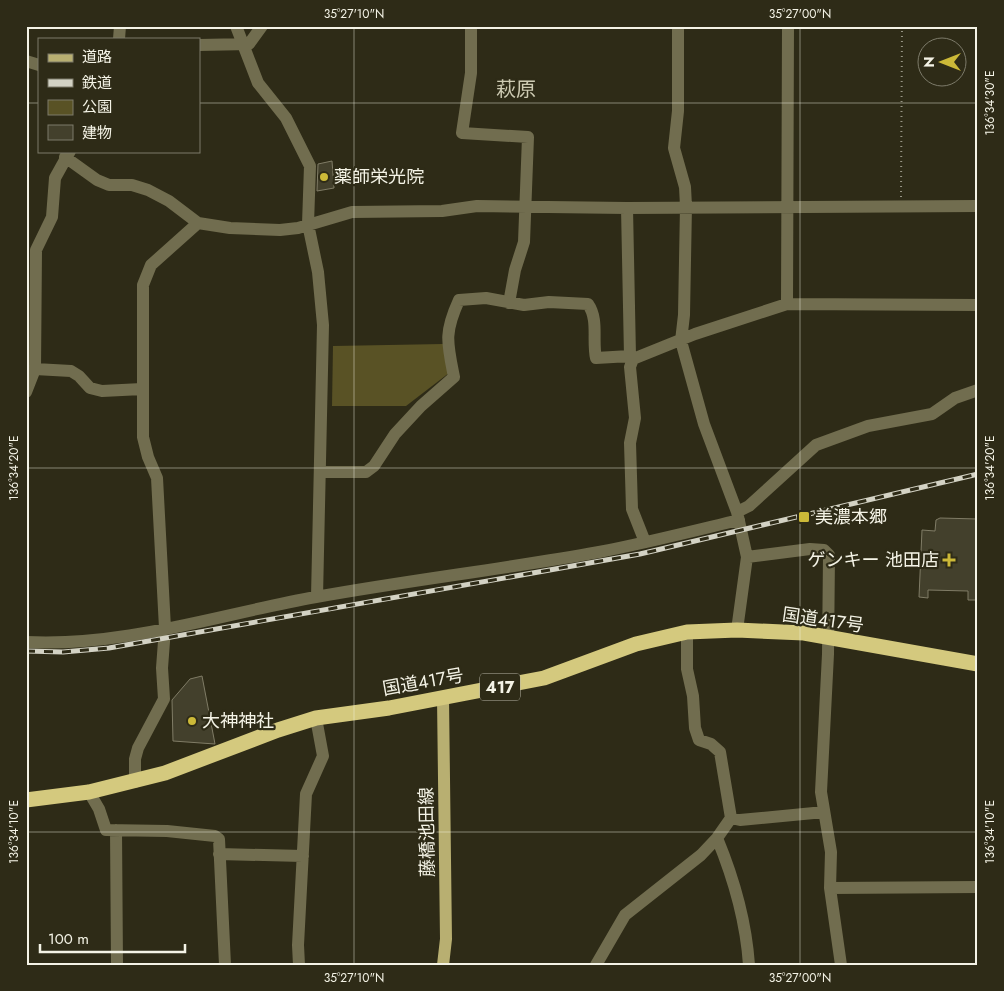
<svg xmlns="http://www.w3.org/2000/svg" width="1004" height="991" viewBox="0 0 1004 991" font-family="Jost,'Noto Sans JP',sans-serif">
  <rect width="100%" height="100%" fill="#2e2b17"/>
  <!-- green -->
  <path fill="#595225" d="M443,344L449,373L406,406H332L333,346Z"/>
  <!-- building -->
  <path fill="#43402c" stroke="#807c66" d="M332,161L334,188L317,191L318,164Z
    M940,518L978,519V600H968V591L928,590V598L919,597L922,530L935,531L936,520Z
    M202,676L215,744L173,741L172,700L190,679Z"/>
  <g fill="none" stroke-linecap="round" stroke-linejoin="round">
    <!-- path -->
    <path stroke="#989686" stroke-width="2" stroke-dasharray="1 4" stroke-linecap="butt" d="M901,197L902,26"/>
    <!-- minor -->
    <path stroke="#716d4f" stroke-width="12" d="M236,26L258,83L286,118L310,166L308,224L318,272L323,325L317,597
      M471,26V73L462,133L528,137L524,242L515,270L509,303
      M678,26V111L674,148L685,187L686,206L684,315L681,341L704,424L737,512L747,557L737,630
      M119,39L120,26
      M199,45L249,44L262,26
      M26,61L39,65
      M65,157L97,180L109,185H132L148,190L169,201L198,223L230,228L280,230L298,228L352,212L442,211L477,206L627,208L978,206
      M627,208L630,356
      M787,304L788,26
      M633,359L630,367L635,418L630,443L632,509L645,542
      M35,369L71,371L79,376L90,388L102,391L142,389
      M26,392L35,369L36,250L52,217L55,178L70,151
      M320,472H366L374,466L395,434L421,406L454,377C447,342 444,333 459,300L486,298L524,305L549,302L588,304C599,320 592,340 596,358L630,356L633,359L695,334L787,304L978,305
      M737,512L749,506L816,445L868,426L932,414L955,398L978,390
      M747,557L810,549L824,550L829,555L828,654L821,792L831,852L830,888L841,965
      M26,642C125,647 220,614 316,597C410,580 505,569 599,552C646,543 693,531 739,520
      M135,782V759L138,748L164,699L162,668L165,628L157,478L148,457L143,437V285L151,265L198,223
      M89,792L99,809L106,830L167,831L215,836L219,839L225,965
      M731,818L740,820L824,812
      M116,830L117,965
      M717,838C734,879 746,921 749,965
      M219,854L303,856
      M830,888L978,887
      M299,965L298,945L306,794L323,756L316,718
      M596,965L625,915L701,855L717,838L731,818L720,752L711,744L699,740L695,728L693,696L687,669V632"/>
    <!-- major -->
    <path stroke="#b8af71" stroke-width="12" d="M443,965L446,939L443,698"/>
    <!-- highway -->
    <path stroke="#d4c97e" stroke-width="15" d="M26,800L89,792L165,773L278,730L316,718L389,708L544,678L636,644L687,632L737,630L804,633L978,664"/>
    <defs>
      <path id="rail" d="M26,651L63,652L109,648L640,554L978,474"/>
    </defs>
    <!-- rail casing -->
    <use href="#rail" stroke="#d3d2c4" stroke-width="5"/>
    <!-- rail -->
    <use href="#rail" stroke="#2e2b17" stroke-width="3" stroke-dasharray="9" stroke-linecap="butt"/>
  </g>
  <!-- ticks -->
  <path fill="none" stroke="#f4f3e6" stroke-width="1" stroke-opacity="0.45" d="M354,26V965M800,26V965M26,103H39M199,103H978M26,468H978M26,832H978"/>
  <!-- markers -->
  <g fill="#ccb938" stroke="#2e2b17" stroke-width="2">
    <circle cx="324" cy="177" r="5"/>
    <rect x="798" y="511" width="12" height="12" rx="2.5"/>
    <path d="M946.5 552.5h5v5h5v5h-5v5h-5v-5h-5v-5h5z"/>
    <circle cx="192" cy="721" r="5"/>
  </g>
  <g text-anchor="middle" stroke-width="4.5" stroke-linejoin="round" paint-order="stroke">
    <!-- shield labels -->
    <rect fill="#2e2b17" stroke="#b9b7a8" stroke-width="1" x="480" y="673.5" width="40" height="27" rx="4"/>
    <g font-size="16" font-weight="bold" fill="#f4f3e6">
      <text x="500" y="693">417</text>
    </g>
    <!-- poi labels -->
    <g font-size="18" fill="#f4f3e6" stroke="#2e2b17" text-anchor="start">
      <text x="334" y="183">薬師栄光院</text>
      <text x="815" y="523">美濃本郷</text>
      <text x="939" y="566" text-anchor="end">ゲンキー 池田店</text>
      <text x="202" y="727">大神神社</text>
    </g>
    <!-- street labels -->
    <g font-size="18" fill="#f4f3e6" stroke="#2e2b17">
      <text transform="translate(823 620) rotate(8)" y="6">国道417号</text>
      <text transform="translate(423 682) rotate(-10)" y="6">国道417号</text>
      <text transform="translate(427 832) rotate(-91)" y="6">藤橋池田線</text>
    </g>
    <!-- quarter labels -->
    <g font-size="20" fill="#cecbb3" stroke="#2e2b17">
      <text x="516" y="96">萩原</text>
    </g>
  </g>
  <!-- border -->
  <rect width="1004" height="991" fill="none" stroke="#2e2b17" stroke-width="55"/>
  <!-- legend -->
  <rect x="38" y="38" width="162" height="115" fill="#2e2b17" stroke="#7d7b6a"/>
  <rect x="48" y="54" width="25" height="8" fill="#b8af71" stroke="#7d7b6a"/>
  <text x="82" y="62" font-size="15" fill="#f4f3e6">道路</text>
  <rect x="48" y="79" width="25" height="8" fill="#d3d2c4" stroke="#7d7b6a"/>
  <text x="82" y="88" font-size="15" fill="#f4f3e6">鉄道</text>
  <rect x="48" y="100" width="25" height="15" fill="#595225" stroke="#7d7b6a"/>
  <text x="82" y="112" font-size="15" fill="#f4f3e6">公園</text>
  <rect x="48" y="125" width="25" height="15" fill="#43402c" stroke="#7d7b6a"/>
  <text x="82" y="138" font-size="15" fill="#f4f3e6">建物</text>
  <!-- north arrow -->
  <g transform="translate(942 62) rotate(270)"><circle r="24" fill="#2e2b17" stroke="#7d7b6a"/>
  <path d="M0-4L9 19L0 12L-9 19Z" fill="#ccb938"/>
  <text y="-8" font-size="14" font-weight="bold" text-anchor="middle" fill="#f4f3e6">N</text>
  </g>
  <!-- scale -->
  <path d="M40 944v8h145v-8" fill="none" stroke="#f4f3e6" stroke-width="2.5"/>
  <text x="48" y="944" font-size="15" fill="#f4f3e6" stroke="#2e2b17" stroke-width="4" paint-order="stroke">100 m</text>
  <rect x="28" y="28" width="948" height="936" fill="none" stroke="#f4f3e6" stroke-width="2"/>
  <g font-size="12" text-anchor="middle" fill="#f4f3e6">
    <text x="354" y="18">35°27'10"N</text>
    <text x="800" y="18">35°27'00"N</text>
    <text transform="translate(990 103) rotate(-90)" y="4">136°34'30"E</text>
    <text transform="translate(990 468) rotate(-90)" y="4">136°34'20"E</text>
    <text transform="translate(14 468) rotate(-90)" y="4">136°34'20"E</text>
    <text transform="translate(990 832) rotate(-90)" y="4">136°34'10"E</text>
    <text transform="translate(14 832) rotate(-90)" y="4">136°34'10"E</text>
    <text x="354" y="982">35°27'10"N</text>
    <text x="800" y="982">35°27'00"N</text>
  </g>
</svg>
